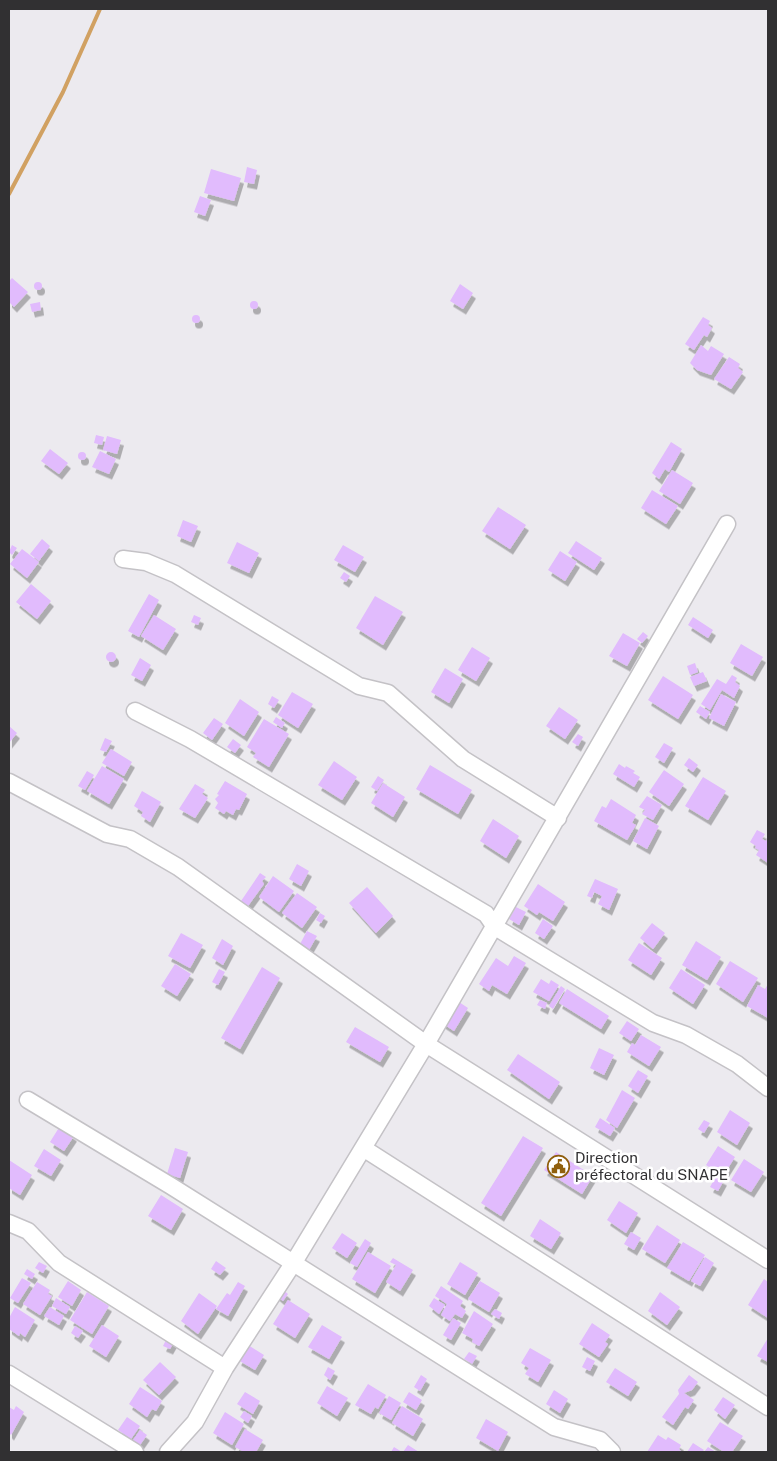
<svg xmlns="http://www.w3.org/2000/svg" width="777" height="1461" viewBox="0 0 777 1461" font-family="'Public Sans',sans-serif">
  <defs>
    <filter id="shadow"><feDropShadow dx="3" dy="5.5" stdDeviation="0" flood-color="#0004"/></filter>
  </defs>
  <rect width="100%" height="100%" fill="#eceaef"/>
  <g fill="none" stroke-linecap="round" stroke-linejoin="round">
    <!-- stream -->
    <path stroke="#d1a162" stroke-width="4" d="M9,194L63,92L100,9"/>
  </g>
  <!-- building -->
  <path fill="#e1bbfd" filter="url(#shadow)" d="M247,167L257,170L254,184L244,182Z
    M211,169L241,178L234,201L204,193Z
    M200,196L211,200L205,216L194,212Z
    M12,278L28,292L14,307L9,302V281Z
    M34 286a4 4 0 1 1 8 0a4 4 0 1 1-8 0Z
    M460,284L473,293L463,309L450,301Z
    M250 305a4 4 0 1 1 8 0a4 4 0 1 1-8 0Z
    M40,302L41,310L32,312L30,304Z
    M192 319a4 4 0 1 1 8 0a4 4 0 1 1-8 0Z
    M703,317L710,321L708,325L712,328L707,337L704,335L694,350L685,344Z
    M701,345L708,351L711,346L724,354L711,375L697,370L690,363Z
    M729,357L740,364L738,368L743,372L731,389L714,379Z
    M96,435L104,437L102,445L94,443Z
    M107,436L121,440L117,454L103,450Z
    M671,442L682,449L669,472L665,469L659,479L652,473Z
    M50,449L68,463L59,474L41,461Z
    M100,451L116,459L109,474L92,467Z
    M78 456a4 4 0 1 1 8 0a4 4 0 1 1-8 0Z
    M672,470L693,483L680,504L659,491Z
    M652,490L678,506L666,524L641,508Z
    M498,507L526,525L510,549L482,531Z
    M183,520L198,526L191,542L177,536Z
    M42,539L50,546L39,561L30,554Z
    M576,541L602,558L594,570L568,553Z
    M237,542L259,553L249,573L227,563Z
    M12,545L17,548L12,555L9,552Z
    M343,545L364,557L355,572L334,560Z
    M22,549L39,562L27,578L10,564Z
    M560,551L577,562L565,581L548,570Z
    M344,572L350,576L346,582L340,578Z
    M31,584L51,601L37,619L16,602Z
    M149,594L159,600L139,637L128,631Z
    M375,596L403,612L383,645L356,628Z
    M154,615L176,629L163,650L141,636Z
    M194,615L201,618L198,625L191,622Z
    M693,617L713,630L708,638L688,625Z
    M643,632L648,636L642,643L637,639Z
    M623,633L640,643L627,666L609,656Z
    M741,644L763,657L752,676L730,663Z
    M472,647L490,658L476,681L458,670Z
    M106 657a5 5 0 1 1 10 0a5 5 0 1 1-10 0Z
    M140,658L151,665L142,681L131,675Z
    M695,663L698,672L690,675L687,666Z
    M445,668L463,679L449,703L431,692Z
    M703,672L707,681L694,686L690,677Z
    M732,675L737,678L735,682L740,686L734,698L722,690L710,710L701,704L717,679L726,684Z
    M663,676L693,695L678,719L648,700Z
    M292,692L313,704L298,728L278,715Z
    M721,694L736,702L724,726L709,718Z
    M272,696L279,700L274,708L268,704Z
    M240,699L259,712L244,736L225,723Z
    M700,706L710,712L706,719L696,712Z
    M559,707L578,720L565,739L546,726Z
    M276,717L285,723L282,728L273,722Z
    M214,718L223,724L212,740L203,733Z
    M264,719L289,734L269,767L253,757L256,753L247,747Z
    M9,726L17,733L9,743Z
    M578,734L583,737L578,746L572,742Z
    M105,738L112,741L106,752L100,750Z
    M233,739L241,745L235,753L227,747Z
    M664,743L673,748L664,763L655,757Z
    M111,749L132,762L124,776L102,763Z
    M689,758L698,765L693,772L684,765Z
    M334,761L357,777L342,800L318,785Z
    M619,764L625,768L626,766L635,771L633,773L640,777L634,787L613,774Z
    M430,765L472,790L458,814L416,789Z
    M102,766L124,779L109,804L87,791Z
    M664,770L684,784L669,806L649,792Z
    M87,771L94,775L85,790L78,786Z
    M378,776L384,780L377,791L371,787Z
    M703,777L726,791L708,820L685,806Z
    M225,781L247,794L239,810L236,809L233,815L226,811L224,814L215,808L218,803L215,799L219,795L217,794Z
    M383,783L405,797L393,817L371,803Z
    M195,784L205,790L202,794L208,798L195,818L179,809Z
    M142,791L161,802L150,822L141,816L143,812L134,806Z
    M647,796L662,805L653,820L642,814L645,810L639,807Z
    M611,799L636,815L632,823L636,825L627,840L594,821L602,806L606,808Z
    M645,818L659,826L647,849L633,841Z
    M493,819L519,836L506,858L480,841Z
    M757,830L765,834L762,839L766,841L768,838V863L756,855L759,850L755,848L756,846L750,842Z
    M297,864L309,871L301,886L289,879Z
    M260,873L266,877L262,881L264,884L248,906L241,901Z
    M273,876L294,891L279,912L259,897Z
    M595,879L618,889L609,910L598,904L602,896L594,892L592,898L587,896Z
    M538,884L565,902L553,921L539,912L537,915L524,906Z
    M367,887L393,916L376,933L349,903Z
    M297,893L317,907L302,928L282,913Z
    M516,907L526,912L519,925L509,919Z
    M320,913L325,916L321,923L316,920Z
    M543,919L553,926L544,939L535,933Z
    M652,923L665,933L653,949L640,938Z
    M307,931L317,936L309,950L300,944Z
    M181,933L203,945L190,968L168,956Z
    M222,939L233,946L223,965L212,958Z
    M696,941L721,957L707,980L682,965Z
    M639,943L662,958L651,975L628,960Z
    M514,956L526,963L507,994L492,985L489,991L479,984L496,958L508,966Z
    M730,961L758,978L743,1002L716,984Z
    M175,964L191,974L177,996L161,986Z
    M262,967L280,978L240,1049L221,1038Z
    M219,969L225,972L218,985L212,982Z
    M681,969L705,985L693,1004L669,988Z
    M541,979L549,984L551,980L559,985L549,1001L533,992Z
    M768,984V1018L747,1006L758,985L765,989Z
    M561,986L565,989L553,1009L549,1006Z
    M567,989L609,1016L601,1029L559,1003Z
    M456,1000L468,1008L454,1031L442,1023Z
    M540,1000L547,1003L545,1009L537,1005Z
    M627,1021L639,1029L631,1041L619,1033Z
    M355,1027L389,1047L380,1062L346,1042Z
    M641,1035L661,1047L649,1066L627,1052L632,1043L635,1045Z
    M599,1048L614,1055L604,1075L590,1068Z
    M518,1054L560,1082L549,1099L507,1070Z
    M638,1070L648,1076L638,1093L628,1086Z
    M622,1090L635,1098L617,1128L606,1120Z
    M730,1110L750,1123L737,1145L717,1132Z
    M600,1118L615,1128L610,1136L595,1127Z
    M704,1120L710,1123L704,1133L698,1129Z
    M60,1126L74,1136L64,1151L50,1142Z
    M523,1136L543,1148L501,1216L481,1203Z
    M718,1146L735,1157L723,1176L706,1165Z
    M175,1148L188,1152L180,1178L167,1174Z
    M44,1149L61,1160L51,1176L34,1166Z
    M556,1152L593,1176L582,1194L544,1170Z
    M744,1159L764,1172L751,1192L731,1180Z
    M9,1160L32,1175L20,1195L9,1188Z
    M716,1176L724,1180L718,1191L710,1187Z
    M161,1195L183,1209L171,1230L148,1216Z
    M619,1201L638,1213L626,1233L607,1220Z
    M540,1219L561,1233L551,1249L530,1236Z
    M657,1225L680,1240L665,1263L642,1249Z
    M631,1232L641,1238L634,1250L624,1244Z
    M342,1233L357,1243L347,1258L332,1248Z
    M365,1239L371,1243L357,1267L350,1263Z
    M683,1242L705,1255L689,1281L667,1268Z
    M368,1252L391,1266L375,1293L352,1279Z
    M705,1257L714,1263L700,1286L691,1281Z
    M393,1258L413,1270L400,1291L386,1282L396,1265L390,1262Z
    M216,1261L226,1268L220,1275L211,1269Z
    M39,1262L47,1266L43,1273L35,1268Z
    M460,1262L478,1273L465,1295L447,1284Z
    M27,1269L35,1274L32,1279L24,1274Z
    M22,1278L31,1283L18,1303L10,1298Z
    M764,1279L768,1282V1318L748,1305Z
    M68,1281L81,1290L72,1306L58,1297Z
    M480,1281L500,1293L489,1312L468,1299Z
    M37,1282L50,1290L48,1294L52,1296L40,1315L23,1304Z
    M238,1282L245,1286L228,1316L216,1309L227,1293L230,1295Z
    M441,1286L463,1301L460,1306L466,1311L462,1318L455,1314L450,1321L441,1315L447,1304L435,1296Z
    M281,1288L288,1294L283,1301L276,1295Z
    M87,1292L109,1306L92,1334L70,1320Z
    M660,1292L680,1307L667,1325L648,1311Z
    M199,1293L217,1306L198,1334L181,1321Z
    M56,1298L70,1307L66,1314L52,1306Z
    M434,1298L445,1305L439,1314L429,1306Z
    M288,1300L310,1314L295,1338L273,1324Z
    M15,1307L35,1320L25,1337L20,1333L19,1336L9,1329V1318Z
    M50,1307L64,1316L59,1325L44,1316Z
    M495,1309L502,1313L499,1319L491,1314Z
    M474,1311L493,1324L479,1346L472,1342L473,1339L462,1333Z
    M453,1318L461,1323L451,1340L443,1335Z
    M592,1323L610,1335L605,1342L608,1344L599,1357L579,1344Z
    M102,1325L119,1336L106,1357L89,1346Z
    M322,1325L342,1337L329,1359L308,1347Z
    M75,1326L83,1331L78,1338L71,1333Z
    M167,1338L174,1342L170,1349L163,1346Z
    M768,1338V1362L757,1356Z
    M248,1345L264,1355L255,1370L238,1360Z
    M530,1348L551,1360L538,1382L525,1374L529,1368L521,1363Z
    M469,1352L477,1356L472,1364L464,1359Z
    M587,1357L595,1361L590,1371L582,1367Z
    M160,1362L176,1377L159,1395L143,1380Z
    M328,1367L335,1371L330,1380L324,1375Z
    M615,1368L637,1382L628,1396L606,1382Z
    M421,1375L427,1379L420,1391L414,1387Z
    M689,1375L698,1382L692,1390L684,1393L694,1400L688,1409L685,1407L673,1425L662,1417L679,1394L678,1390Z
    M368,1384L386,1395L378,1409L375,1407L371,1414L355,1405Z
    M327,1386L348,1398L337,1416L317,1403Z
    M140,1387L162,1401L156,1411L152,1409L147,1417L129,1404Z
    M554,1390L568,1399L560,1413L546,1404Z
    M245,1392L260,1401L253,1414L237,1404Z
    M409,1392L422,1400L416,1410L403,1402Z
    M389,1396L401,1403L391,1420L379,1413Z
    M723,1397L735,1405L725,1419L714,1410Z
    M16,1406L24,1412L11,1435L9,1433V1407L14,1410Z
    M402,1406L423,1419L413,1436L392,1423Z
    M244,1411L252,1416L248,1423L240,1417Z
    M225,1412L244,1424L232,1445L213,1433Z
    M127,1417L140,1426L131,1439L118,1430Z
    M486,1419L508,1432L498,1451L476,1438Z
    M720,1422L743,1436L732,1452H724L707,1441Z
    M245,1429L263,1440L256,1452H244L235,1447Z
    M140,1430L147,1435L140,1445L133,1440Z
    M658,1435L666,1440L668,1437L681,1445L679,1449L682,1452H647Z
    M693,1443L704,1450L702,1452H687Z
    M408,1445L419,1452H403Z
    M394,1447L402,1452H391Z
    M708,1447L716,1452H704Z"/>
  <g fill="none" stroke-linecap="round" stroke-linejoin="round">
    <defs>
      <path id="minor" d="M123,559L146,562L175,574L359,686L388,693L463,759L558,818
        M135,711L190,739L486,914L495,927L653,1023L686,1035L737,1064L768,1088
        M9,782L107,834L130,839L178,867L426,1044L768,1260
        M28,1100L171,1186L554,1427L600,1440L612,1452
        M363,1148L768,1407
        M9,1223L28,1231L59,1263L225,1368
        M9,1374L135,1452
        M168,1452L195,1422L225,1368L294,1262L426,1044L727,524"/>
    </defs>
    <!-- minor casing -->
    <use href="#minor" stroke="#c4c2c6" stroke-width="19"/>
    <!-- minor -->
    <use href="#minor" stroke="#fff" stroke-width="16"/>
  </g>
  <!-- icons -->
  <defs>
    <symbol id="civic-ring" viewBox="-11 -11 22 22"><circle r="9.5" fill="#fff" stroke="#905f0d" stroke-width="1.5"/><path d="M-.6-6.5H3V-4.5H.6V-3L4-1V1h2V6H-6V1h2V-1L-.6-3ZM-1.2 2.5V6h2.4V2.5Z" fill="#905f0d"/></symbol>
  </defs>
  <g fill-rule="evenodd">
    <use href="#civic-ring" x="546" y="1154" width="25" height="25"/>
  </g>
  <g text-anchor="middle" stroke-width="5" stroke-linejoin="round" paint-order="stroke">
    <!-- poi labels -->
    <g font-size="15" fill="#313032" stroke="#fff" text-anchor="start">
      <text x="575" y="1163">Direction<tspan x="575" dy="17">préfectoral du SNAPE</tspan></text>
    </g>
  </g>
  <!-- border -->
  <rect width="777" height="1461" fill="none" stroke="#313032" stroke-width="20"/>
</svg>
